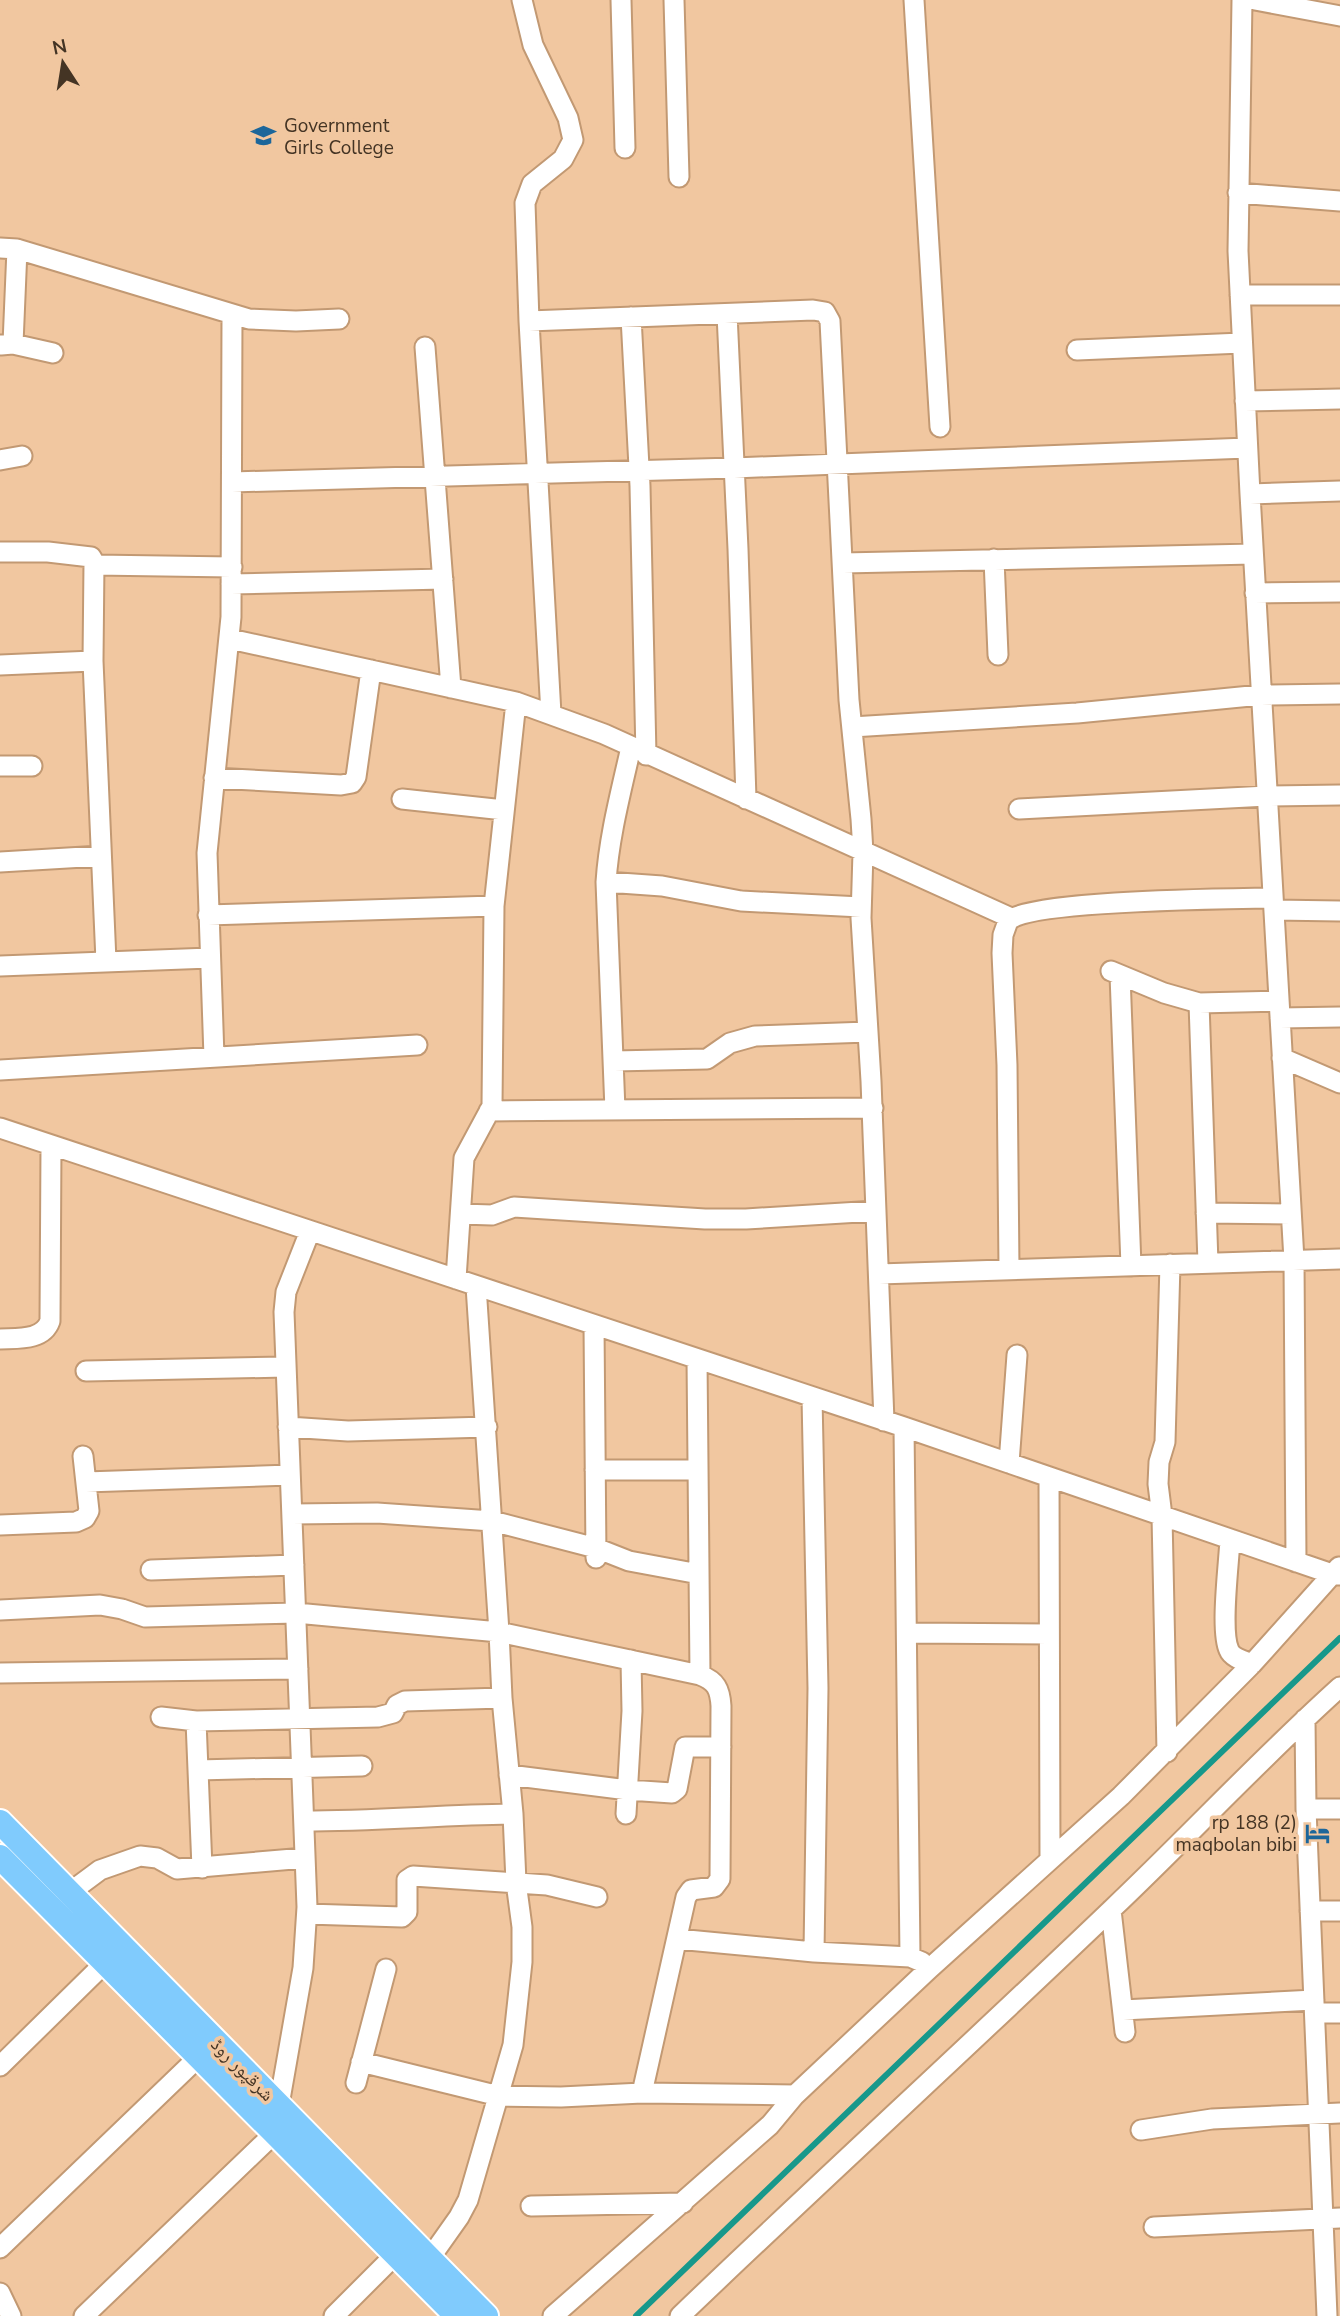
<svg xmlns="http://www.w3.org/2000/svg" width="1340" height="2316" viewBox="0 0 1340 2316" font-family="'Nunito Sans','Noto Naskh Arabic',sans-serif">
  <rect width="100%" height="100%" fill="#f1c7a0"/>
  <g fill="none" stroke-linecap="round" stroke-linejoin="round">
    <!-- stream -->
    <path stroke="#17988b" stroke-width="6" d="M636,2316L1340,1638"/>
    <defs>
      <path id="minor" d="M522,0L533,45L568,118L573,140L563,159L532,184L525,203L529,321L551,714
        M621,0L625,148
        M674,0L679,177
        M914,0L940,427
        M1242,0L1238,251L1250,494L1294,1260L1296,1562
        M1255,0L1340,16
        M1238,193L1340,201
        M0,248L17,249L249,319L296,321L339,319
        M1240,295H1340
        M727,314L738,549L746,799
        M631,317L640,486L646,755
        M529,321L813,310L825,312L830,321L849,700L861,819L863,852L861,918L871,1081L884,1421
        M13,344L17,249
        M1,345L13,344L53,353
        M425,347L451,688
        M1077,350L1242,343
        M1245,401L1340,399
        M0,460L22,456
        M232,482L734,468L1247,448
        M1250,494L1340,491
        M0,552H48L91,557L94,562L93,661L106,961
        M994,559L998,655
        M843,563L1253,554
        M95,565L232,567
        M231,584L443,579
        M1255,593L1340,592
        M230,639L516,702L604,734L1011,918
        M0,665L93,661
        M852,727L1077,713L1261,695L1340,694
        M0,766H32
        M214,778L341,785L352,783L356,777L371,670
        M402,799L504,810
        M1019,809L1267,796L1340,795
        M0,862L101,856
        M606,882L662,886L741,901L861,907
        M1274,910L1340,911
        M208,915L494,906
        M0,966L210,958
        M1111,971L1164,993L1199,1003L1279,1001
        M1120,975L1131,1266
        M1199,1003L1208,1263
        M1280,1018L1340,1017
        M214,1057L207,853L231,617L232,315
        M1282,1058L1340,1083
        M614,1061L707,1059L730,1043L755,1036L868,1032
        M0,1070L417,1045
        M615,1110L606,882C609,836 621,792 631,747
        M489,1111L873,1108
        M0,1128L904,1427L1332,1574L1340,1575
        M1206,1213L1291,1214
        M461,1214L492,1215L514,1207L705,1219H746L876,1211
        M1009,1269L1007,1065L1002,953L1003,935L1008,921C1031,900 1231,899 1273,898
        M879,1274L1340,1259
        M456,1279L464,1158L492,1106L494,906L516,702
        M594,1325L596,1558
        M0,1339C17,1338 43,1341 50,1321L51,1145
        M697,1359L700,1675
        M86,1371L285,1367
        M812,1397L818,1688L814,1952
        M288,1427L348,1431L487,1427
        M904,1427L910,1957
        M1009,1463L1017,1355
        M595,1470H698
        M1049,1477L1050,1860
        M86,1482L290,1475
        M292,1514L377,1513L492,1521L596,1548L629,1561L699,1574
        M0,1525L76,1522L85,1518L89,1511L83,1456
        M1230,1539C1229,1563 1220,1631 1229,1650C1232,1658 1245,1661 1252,1664
        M151,1570L294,1565
        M0,1610L100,1605L122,1609L145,1617L296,1613L499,1632L700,1675C716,1681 720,1689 721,1706L720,1879L714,1887L691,1890L686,1897L642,2093
        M907,1633L1049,1634
        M0,1673L298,1669
        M161,1717L196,1721L378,1717L393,1713L397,1705L405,1701L502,1698
        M1305,1719L1306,1809L1327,2316
        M196,1721L202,1868
        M1167,1752L1162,1516L1158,1484L1159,1462L1165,1442L1170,1264
        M198,1770L362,1766
        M509,1775L628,1790L672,1793L677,1789L685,1747H721
        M1306,1809H1340
        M626,1814L632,1711L631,1660
        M304,1821C374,1821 443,1815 513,1814
        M69,1893L100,1870L140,1856L157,1858L177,1869L305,1858
        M1111,1910L1125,2032
        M1310,1911H1340
        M307,1914L402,1917L407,1912V1880L413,1876L547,1885L597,1897
        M677,1939L814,1952L910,1957L922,1962
        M1123,2010L1314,2000
        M1315,2013H1340
        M361,2062L499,2096L561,2097L642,2093L795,2095
        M0,2066L114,1954
        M356,2083L386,1969
        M279,2105L303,1968L307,1907L284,1312L286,1292L310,1231
        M1141,2130L1212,2119L1340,2113
        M531,2206L683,2203
        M1154,2227L1340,2218
        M0,2248L209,2047
        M430,2258L459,2217L468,2200L513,2045L522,1962V1927L516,1882L513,1814L502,1698L499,1632L476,1286
        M0,2293L11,2316
        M84,2316L283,2125
        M334,2316L405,2245
        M553,2316L770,2125L795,2095L929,1969L1121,1796L1252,1664L1339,1567
        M680,2316C823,2179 969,2046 1112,1909C1189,1836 1261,1758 1340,1687"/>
      <path id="major" d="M0,1822L486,2316
        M0,1857L457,2316"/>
    </defs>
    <!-- minor casing -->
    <use href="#minor" stroke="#c29973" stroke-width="23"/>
    <!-- major casing -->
    <use href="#major" stroke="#fff" stroke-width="28"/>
    <!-- minor -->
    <use href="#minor" stroke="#fff" stroke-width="19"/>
    <!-- major -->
    <use href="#major" stroke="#80cbfd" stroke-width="24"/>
  </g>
  <!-- icons -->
  <defs>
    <symbol id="university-bare" viewBox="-9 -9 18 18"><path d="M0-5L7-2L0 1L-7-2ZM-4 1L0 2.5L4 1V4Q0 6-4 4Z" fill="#1c669a" stroke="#f1c7a0" stroke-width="2.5" paint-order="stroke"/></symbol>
    <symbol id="hotel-bare" viewBox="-9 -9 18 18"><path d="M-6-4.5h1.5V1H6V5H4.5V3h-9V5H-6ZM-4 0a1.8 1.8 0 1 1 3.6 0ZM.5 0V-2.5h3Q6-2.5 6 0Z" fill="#1c669a" stroke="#f1c7a0" stroke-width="2.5" paint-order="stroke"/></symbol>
  </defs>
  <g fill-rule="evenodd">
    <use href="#university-bare" x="246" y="118" width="35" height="35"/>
    <use href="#hotel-bare" x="1300" y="1816" width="35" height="35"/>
  </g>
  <g text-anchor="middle" stroke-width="7" stroke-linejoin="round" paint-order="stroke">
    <!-- poi labels -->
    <g font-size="19" fill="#443424" stroke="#f1c7a0" text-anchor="start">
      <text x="284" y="132">Government<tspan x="284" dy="22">Girls College</tspan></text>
      <text x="1297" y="1829" text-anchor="end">rp 188 (2)<tspan x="1297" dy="22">maqbolan bibi</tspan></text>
    </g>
    <!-- street labels -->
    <g font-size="19" fill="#443424" stroke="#f1c7a0">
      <text transform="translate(243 2069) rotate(45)" y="7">شرقپور روڈ</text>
    </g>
  </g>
  <!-- north arrow -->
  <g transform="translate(63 63) rotate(348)" stroke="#f1c7a0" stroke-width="5" paint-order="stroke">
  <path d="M0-5L12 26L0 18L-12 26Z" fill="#443424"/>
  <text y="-10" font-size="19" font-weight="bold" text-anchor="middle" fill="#443424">N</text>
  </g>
</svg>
